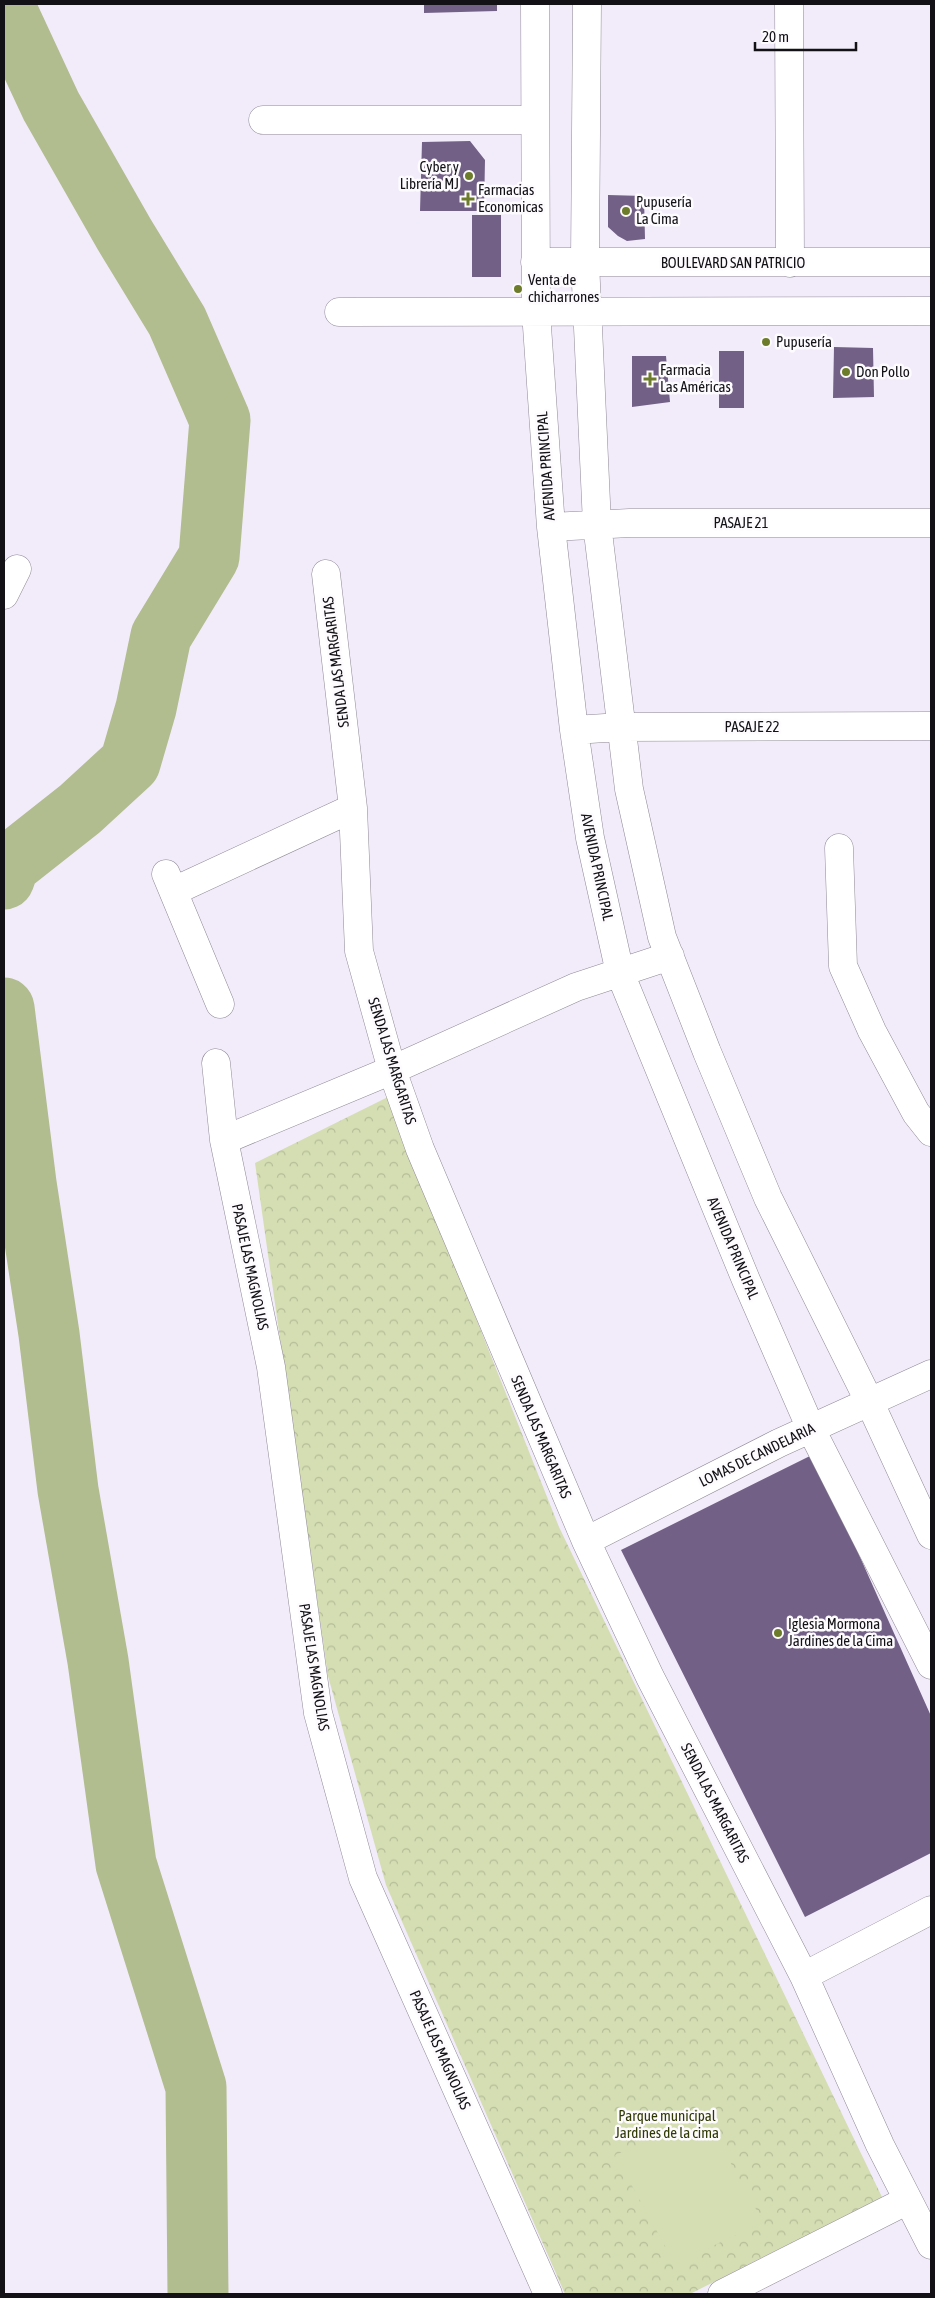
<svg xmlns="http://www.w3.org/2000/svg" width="935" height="2298" viewBox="0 0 935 2298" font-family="'Asap Condensed',sans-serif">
  <defs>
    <pattern id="park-crowns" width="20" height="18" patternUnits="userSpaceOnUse" patternTransform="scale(1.25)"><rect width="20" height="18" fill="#d4deb2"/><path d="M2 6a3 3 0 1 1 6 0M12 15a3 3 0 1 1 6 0" fill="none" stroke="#b5bd98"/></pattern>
  </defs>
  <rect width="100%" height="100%" fill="#f2ecfa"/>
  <!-- park -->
  <path fill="url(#park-crowns)" d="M388,1097L559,1527L882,2197L690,2294H565L386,1885L328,1676L255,1163Z"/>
  <!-- garden -->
  <path fill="#d4deb2" d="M706,2118L763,2222L675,2264L615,2155Z"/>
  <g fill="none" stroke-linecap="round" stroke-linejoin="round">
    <!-- river -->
    <path stroke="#b1bc8f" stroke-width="61" d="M4,5L51,106L124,234L177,321L220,420L209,557L161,636L146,708L130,763L80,809L9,865L4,879
      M4,1008L26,1183L49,1334L68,1490L98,1661L126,1864L196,2087L198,2294"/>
  </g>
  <!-- building -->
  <path fill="#726086" d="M424,4H497V11L424,13Z
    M470,141L485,160L484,211H420L422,142Z
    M608,195L644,196L645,239L627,241L618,236L608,227Z
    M472,215H501V277H472Z
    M834,347L873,348L874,397L833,398Z
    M719,351H744V408H719Z
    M632,356H666L670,402L632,407Z
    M814,1454L931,1716V1853L805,1917L621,1550Z"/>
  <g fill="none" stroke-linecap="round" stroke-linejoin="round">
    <defs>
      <path id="minor" d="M535,4L536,312L551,527L574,730L590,838L620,973L746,1280L811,1429L931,1665
        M587,4L585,262L597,524L629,789L662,937L707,1052L768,1198L870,1403L931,1535
        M789,4L790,263
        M263,120H535
        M535,262H931
        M339,312L931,311
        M551,527L630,523H931
        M326,574L353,808L359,951L392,1070L420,1149L586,1541L650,1677L804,1976L880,2145L931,2245
        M4,595L17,569
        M574,730L621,727L931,726
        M839,848L843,966L872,1031L916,1113L931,1132
        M166,874L220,1004
        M174,891L353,808
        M216,1063L224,1140L271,1367L318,1713L363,1878L548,2294
        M224,1140L392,1070L576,987L670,956
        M586,1541L779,1443L931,1374
        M804,1976L931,1910
        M722,2294L908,2200"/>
    </defs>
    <!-- minor casing -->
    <use href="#minor" stroke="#8f8996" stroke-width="29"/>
    <!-- minor -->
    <use href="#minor" stroke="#fff" stroke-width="28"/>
  </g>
  <!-- markers -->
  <g fill="#6d7c2a" stroke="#fdfbfe" stroke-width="2">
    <circle cx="469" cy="176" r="5"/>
    <path d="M465.5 191.5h5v5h5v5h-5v5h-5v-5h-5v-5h5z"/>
    <circle cx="626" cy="211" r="5"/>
    <circle cx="518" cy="289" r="5"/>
    <circle cx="766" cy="342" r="5"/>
    <circle cx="846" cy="372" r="5"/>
    <path d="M647.5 371.5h5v5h5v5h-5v5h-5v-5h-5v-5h5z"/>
    <circle cx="778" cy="1633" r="5"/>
  </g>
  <g text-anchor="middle" stroke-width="5" stroke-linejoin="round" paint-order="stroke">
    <!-- poi labels -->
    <g font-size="15" fill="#131116" stroke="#fdfbfe" text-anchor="start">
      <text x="459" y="172" text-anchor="end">Cyber y<tspan x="459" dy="17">Librería MJ</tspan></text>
      <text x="478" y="195">Farmacias<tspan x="478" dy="17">Economicas</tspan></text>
      <text x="636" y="207">Pupusería<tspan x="636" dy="17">La Cima</tspan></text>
      <text x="528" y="285">Venta de<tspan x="528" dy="17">chicharrones</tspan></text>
      <text x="776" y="347">Pupusería</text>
      <text x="660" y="375">Farmacia<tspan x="660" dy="17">Las Américas</tspan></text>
      <text x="856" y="377">Don Pollo</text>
      <text x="788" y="1629">Iglesia Mormona<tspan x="788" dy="17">Jardines de la Cima</tspan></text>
    </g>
    <!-- street labels -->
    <g font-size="15" fill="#131116" stroke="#fdfbfe">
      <text x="733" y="268">BOULEVARD SAN PATRICIO</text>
      <text transform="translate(546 466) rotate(-94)" y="5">AVENIDA PRINCIPAL</text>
      <text x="741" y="528">PASAJE 21</text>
      <text transform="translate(336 662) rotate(-97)" y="5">SENDA LAS MARGARITAS</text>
      <text x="752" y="732">PASAJE 22</text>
      <text transform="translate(597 867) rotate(78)" y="5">AVENIDA PRINCIPAL</text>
      <text transform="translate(392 1061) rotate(73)" y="5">SENDA LAS MARGARITAS</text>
      <text transform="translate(733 1248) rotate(67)" y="5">AVENIDA PRINCIPAL</text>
      <text transform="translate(250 1267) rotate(78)" y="5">PASAJE LAS MAGNOLIAS</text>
      <text transform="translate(541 1437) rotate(67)" y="5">SENDA LAS MARGARITAS</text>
      <text transform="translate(757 1455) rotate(-26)" y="5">LOMAS DE CANDELARIA</text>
      <text transform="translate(314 1667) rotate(81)" y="5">PASAJE LAS MAGNOLIAS</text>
      <text transform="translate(715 1803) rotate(63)" y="5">SENDA LAS MARGARITAS</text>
      <text transform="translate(440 2050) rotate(66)" y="5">PASAJE LAS MAGNOLIAS</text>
    </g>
    <!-- park labels -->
    <g font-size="15" fill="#323a04" stroke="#fdfbfe">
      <text x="667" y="2121">Parque municipal<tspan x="667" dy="17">Jardines de la cima</tspan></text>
    </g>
  </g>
  <!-- border -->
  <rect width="935" height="2298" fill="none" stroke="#131116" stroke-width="10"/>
  <!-- scale -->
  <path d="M755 42v8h101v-8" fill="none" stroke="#131116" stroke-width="2.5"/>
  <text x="762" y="42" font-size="15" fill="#131116" stroke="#fdfbfe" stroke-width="4" paint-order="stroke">20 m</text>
</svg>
